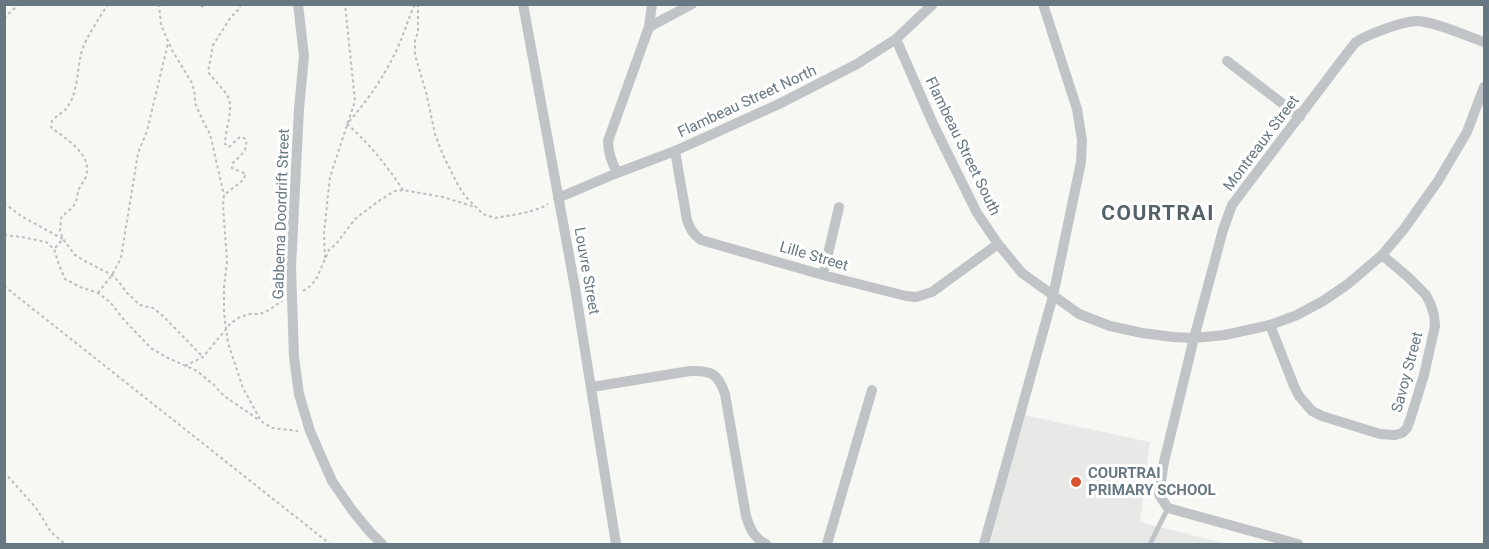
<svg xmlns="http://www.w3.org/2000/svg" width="1489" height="549" viewBox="0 0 1489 549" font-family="Roboto,sans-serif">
  <rect width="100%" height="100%" fill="#f7f7f4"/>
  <!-- built -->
  <path fill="#e8e8e7" d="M1024,415L1150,442L1140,522L1228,544H990Z"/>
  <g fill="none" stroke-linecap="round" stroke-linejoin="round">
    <!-- path -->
    <path stroke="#babdbf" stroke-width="2" stroke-dasharray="3 3" stroke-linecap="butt" d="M108,4C99,19 85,38 81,54C77,71 78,94 66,109C62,113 56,116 52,121L51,127C66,140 95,154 85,179C84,182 81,184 80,187C77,192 78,199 74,205C71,210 65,213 61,218L60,231L63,239L75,255L85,261L112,275L119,282L127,293L140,305L153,308L162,315L203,357
      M159,4L161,25L172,50L192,83L195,95V103L204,123L210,134L224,195
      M196,4L201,7L206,4
      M241,4L239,9L231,17L213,45L208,72C214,80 222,87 227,95C235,107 225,129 225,144L229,147L240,137L246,139C248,152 240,155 232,164V168L246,174L242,181L224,195L223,206L227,261L224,287V313L228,343L243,388L261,421L272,428L298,431
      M418,4V32L415,41V55L426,92L435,134L443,155L458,185L465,196L483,214L495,218L524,213L541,208L548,204
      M4,18L19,4
      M403,190C387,166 369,143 347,124C368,100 384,77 397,49C404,34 408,19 415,4
      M4,203L21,216L63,239L54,249
      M4,235L22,237L46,242L54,249L59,265L65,279L80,287L98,293L110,302L125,321L151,348L166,357L197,371L214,385L224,396L259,420
      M325,258L324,233L330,177L355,101L345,4
      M4,286L330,544
      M303,291L309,287L316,280L329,250L336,244L355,219L380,200L395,191L403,190L443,197L475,207
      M98,293L112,275L121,258L138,153L147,131L168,43
      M185,366L203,357L231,323L240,317L250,314H260L269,310L282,301
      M4,472L36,508L51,532L65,544"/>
    <!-- lane -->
    <path stroke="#c0c4c7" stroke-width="5" d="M1150,544L1168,508"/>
    <!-- street -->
    <path stroke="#c0c4c7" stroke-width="10" d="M298,4L304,56L299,109L291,268L294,357L299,394L310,431L332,481L352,510L370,532L382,544
      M523,4L575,288L616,544
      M649,27L692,4
      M896,39L934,126L977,213L998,244L1022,273L1079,314L1110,326L1142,333L1173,337L1194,338L1225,335L1270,325L1297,315L1323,301L1348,284L1382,255L1404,229L1438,181L1467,132L1484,87
      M1227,61L1300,117
      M675,151L687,220C690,229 693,234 701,240L823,275L906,296L916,297L932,292L998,244
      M617,173C612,162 608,153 608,141L649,27L652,4
      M558,198L617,173L675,151L779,104L857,64L896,39L933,4
      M823,275L839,207
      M1270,325L1294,386L1299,396L1312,411L1322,416L1380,434L1395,435L1402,433L1407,428L1411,417L1424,375L1435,326L1434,315L1431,305L1426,295L1408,277L1382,255
      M592,387L690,371C712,370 718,374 725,394L746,516C750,529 754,538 766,544
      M827,544L872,390
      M984,544L1053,296L1081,162L1082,140L1077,109L1043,4
      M1298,544L1168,508L1161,498L1159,494L1164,462L1194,338L1223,230L1232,205L1348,52L1355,43L1361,39C1375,32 1401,22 1416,21C1434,21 1466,36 1484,42"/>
  </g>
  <!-- markers -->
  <circle fill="#da5331" stroke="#fff" stroke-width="2" cx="1076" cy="482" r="6"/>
  <g text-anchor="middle" stroke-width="6" stroke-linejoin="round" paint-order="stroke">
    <!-- street labels -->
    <g font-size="15" fill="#677883" stroke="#fff">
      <text transform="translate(747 101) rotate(-25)" y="5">Flambeau Street North</text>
      <text transform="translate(1261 143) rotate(-53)" y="5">Montreaux Street</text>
      <text transform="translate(963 146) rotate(64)" y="5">Flambeau Street South</text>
      <text transform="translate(281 214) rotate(-88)" y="5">Gabbema Doordrift Street</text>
      <text transform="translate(814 256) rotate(16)" y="5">Lille Street</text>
      <text transform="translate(587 271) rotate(80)" y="5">Louvre Street</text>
      <text transform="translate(1407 372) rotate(-75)" y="5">Savoy Street</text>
    </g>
    <!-- poi labels -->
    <g font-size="15" font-weight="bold" fill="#677883" stroke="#fff" text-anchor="start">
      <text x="1088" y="478">COURTRAI<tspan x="1088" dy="17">PRIMARY SCHOOL</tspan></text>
    </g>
    <!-- district labels -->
    <g font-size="21" font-weight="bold" letter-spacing="1.5" fill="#556169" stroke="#fff">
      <text x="1158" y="220">COURTRAI</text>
    </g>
  </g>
  <!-- border -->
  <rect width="1489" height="549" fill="none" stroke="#677883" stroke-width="12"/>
</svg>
